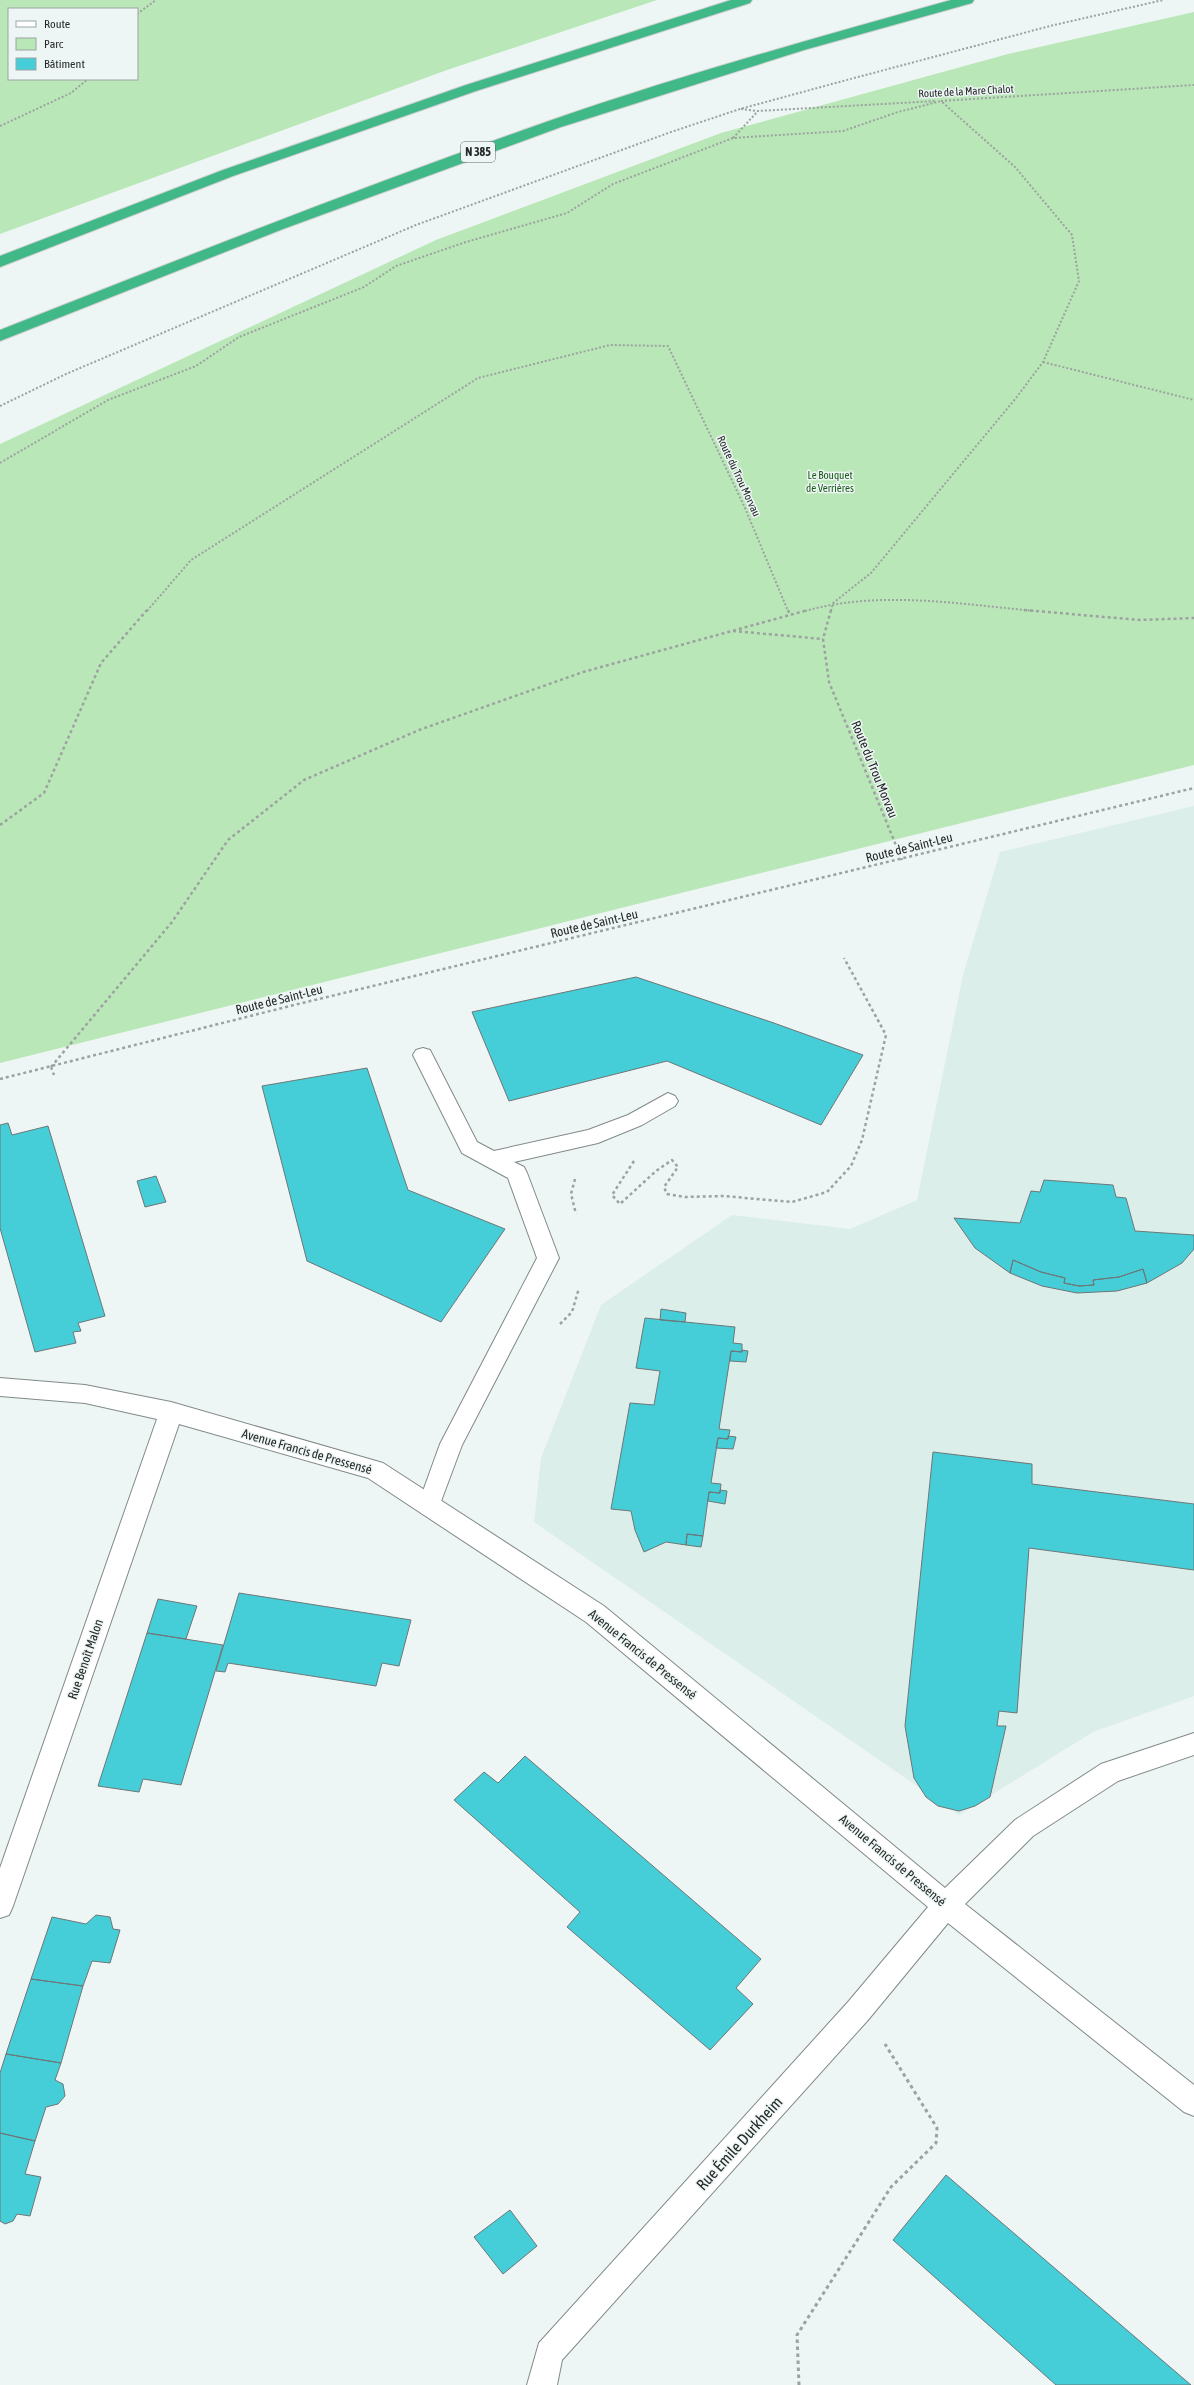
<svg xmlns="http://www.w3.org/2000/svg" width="1194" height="2385" viewBox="0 0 1194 2385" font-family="'Asap Condensed',sans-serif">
  <rect width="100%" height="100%" fill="#edf6f4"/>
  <!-- built -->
  <path fill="#dbeeea" d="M1194,806V1696L1093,1732L959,1815L534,1522L541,1458L601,1305L732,1215L850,1229L917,1200L963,975L1000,852Z"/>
  <!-- green -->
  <path fill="#bae7b7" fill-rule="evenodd" d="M0,0H657L447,70L0,234ZM9,9H137V79H9Z
    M1194,12V765L0,1063V444L436,240L721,133L1008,54Z"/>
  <!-- building -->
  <path fill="#46ced8" stroke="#6e7677" d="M636,977L771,1022L863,1055L821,1125L667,1061L509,1101L472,1012Z
    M367,1068L408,1190L505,1229L441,1322L307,1261L262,1086Z
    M8,1123L12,1135L48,1126L105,1316L78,1323L81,1331L73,1332L76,1343L35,1352L0,1228V1125Z
    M156,1176L166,1202L145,1207L137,1181Z
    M1044,1180L1113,1185L1116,1197L1126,1198L1135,1231L1194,1235V1249L1182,1263L1147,1283L1143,1269L1119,1277L1093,1280L1094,1285L1079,1286L1064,1283L1065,1278L1041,1272L1013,1260L1010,1273L975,1248L954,1218L1020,1223L1031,1191L1040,1192Z
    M1013,1260L1041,1272L1065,1278L1064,1283L1079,1286L1094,1285L1093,1280L1119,1277L1143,1269L1147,1283L1117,1291L1077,1293L1042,1286L1010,1273Z
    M661,1309L686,1313L685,1322L660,1320Z
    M645,1318L735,1327L733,1343L742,1344V1352L731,1351L719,1429L730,1430L728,1439L718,1438L711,1483L721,1484L720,1493L709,1492L703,1536L687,1534L686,1545L666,1542L644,1552L635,1530L631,1511L611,1509L630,1403L654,1405L660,1371L636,1368Z
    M742,1350L748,1351L746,1362L730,1361L731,1351L742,1352Z
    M728,1436L736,1437L733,1449L716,1448L718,1438L728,1439Z
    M933,1452L1032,1464V1484L1194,1504V1570L1029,1548L1017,1713L999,1711L997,1726H1006L990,1797L975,1806L959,1811L938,1806L926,1797L914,1778L905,1726Z
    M720,1490L727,1491L725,1504L708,1501L709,1492L720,1493Z
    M687,1534L703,1536L701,1547L686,1545Z
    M239,1593L411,1620L399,1666L382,1663L376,1686L228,1663L225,1672L216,1671Z
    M158,1599L197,1606L186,1639L147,1633Z
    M147,1633L223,1645L181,1785L143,1779L139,1792L98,1786Z
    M525,1756L761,1959L736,1988L753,2004L710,2050L567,1927L580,1912L454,1800L484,1772L498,1783Z
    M96,1915L110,1917L113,1929L120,1930L110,1963L92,1961L83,1986L31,1979L52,1917L86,1924Z
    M31,1979L83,1986L61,2063L6,2054Z
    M6,2054L61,2063L55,2080L63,2084L65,2096L58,2104L46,2107L35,2141L0,2133V2073Z
    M0,2133L35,2141L25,2174L41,2177L30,2216L17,2214L13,2221L5,2224L0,2221Z
    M946,2175L1191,2385H1056L893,2240Z
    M510,2210L537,2246L503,2274L474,2237Z"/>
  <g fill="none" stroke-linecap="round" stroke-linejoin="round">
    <defs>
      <path id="lane" d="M423,1048L430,1050L477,1142L494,1151L588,1130L628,1115L668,1093L675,1096L678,1101L675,1106L642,1125L598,1143L514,1162L524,1167L527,1173L559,1258L462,1445L437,1512L429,1515L421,1512L418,1505L440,1444L537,1258L508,1178L462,1153L413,1055L416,1050Z"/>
      <path id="street" d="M0,1378L85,1385L171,1402L383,1463L604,1606L945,1888L1015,1820L1101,1764L1194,1733V1755L1118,1781L1033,1836L965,1904L1194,2085V2116L1184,2112L948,1923L868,2020L562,2360L557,2385H527L539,2343L848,2002L928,1907L586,1622L368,1478L179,1424L13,1906L9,1915L0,1918V1868L157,1419L85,1403L0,1396Z"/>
      <path id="highway" d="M731,0H752L750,3L476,91L233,176L0,267V256L223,170L466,85Z
        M951,0H974L972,3L804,50L561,127L283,229L0,341V330C182,258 364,186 549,121C681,75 816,38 951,0Z"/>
    </defs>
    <!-- lane casing -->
    <use href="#lane" stroke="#818a88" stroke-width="2"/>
    <!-- street casing -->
    <use href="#street" stroke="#818a88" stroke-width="2"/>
    <!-- highway casing -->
    <use href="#highway" stroke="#cfd0d0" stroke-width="2"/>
    <!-- path-far2 -->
    <path stroke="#9ba2a0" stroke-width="2" stroke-dasharray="2 2" stroke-linecap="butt" d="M137,14L156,0
      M941,101L1194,85
      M741,109L758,111L936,101
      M0,126L71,93L88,79
      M733,138L758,111
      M1043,362L1194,400
      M0,406L66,374L416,225L671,132L740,109L843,81L1050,26L1163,0
      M0,463L108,400L196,366L239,337L364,287L396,266L466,242L567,213L613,184L733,138L843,131L898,112L941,101
      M147,611L191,560L478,378L610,345L668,346L745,508L788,611
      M805,611C879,590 959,604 1035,611
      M831,611L833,603L871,573L1016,398L1043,362L1079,281L1072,235L1015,167L941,101"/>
    <!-- path-far1 -->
    <path stroke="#9ba2a0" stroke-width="2.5" stroke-dasharray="3 3" stroke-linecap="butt" d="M788,610L790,615
      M831,610L823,639L829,682L902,860
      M1024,610L1140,620L1194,618
      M733,631L823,639
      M0,825L44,793L101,663L147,610
      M51,1067L172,922L228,840L304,780L419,730L583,672L808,610
      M51,1067L54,1075
      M0,1079L294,1005L1194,788
      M634,1161L612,1195L620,1204L656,1171L672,1160L678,1167L664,1187L667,1194L685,1197L723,1196L792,1202L827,1192L851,1166L862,1140L886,1035L844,958
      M575,1179L571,1194L576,1214
      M560,1324L572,1312L579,1288"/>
    <!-- path -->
    <path stroke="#9ba2a0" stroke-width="3" stroke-dasharray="3.5 3.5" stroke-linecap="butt" d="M799,2385L797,2335L891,2187L936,2143L937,2128L885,2044"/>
    <!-- lane -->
    <use href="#lane" fill="#fff" fill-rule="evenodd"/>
    <!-- street -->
    <use href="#street" fill="#fff" fill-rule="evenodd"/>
    <!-- highway -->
    <use href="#highway" fill="#40b888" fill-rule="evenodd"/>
  </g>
  <g text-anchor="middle" stroke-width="3" stroke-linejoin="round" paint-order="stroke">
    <!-- far-street labels -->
    <g font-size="11" fill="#262929" stroke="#edf6f4">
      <text transform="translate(966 91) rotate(-3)" y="4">Route de la Mare Chalot</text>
      <text transform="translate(739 476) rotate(65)" y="4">Route du Trou Morvau</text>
    </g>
    <!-- far-park labels -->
    <g font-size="11" fill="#195918" stroke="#edf6f4">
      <text x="830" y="479">Le Bouquet<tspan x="830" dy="13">de Verrières</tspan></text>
    </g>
    <!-- shield labels -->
    <rect fill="#edf6f4" stroke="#626666" stroke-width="1" x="461" y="142" width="34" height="20" rx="3"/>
    <g font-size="12" font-weight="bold" fill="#262929">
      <text x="478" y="156">N 385</text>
    </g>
    <!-- street labels -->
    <g font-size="13" fill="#262929" stroke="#edf6f4">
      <text transform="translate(875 769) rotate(68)" y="5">Route du Trou Morvau</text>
      <text transform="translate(909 847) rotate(-14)" y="5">Route de Saint-Leu</text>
      <text transform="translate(594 923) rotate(-13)" y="5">Route de Saint-Leu</text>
      <text transform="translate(279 999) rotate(-14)" y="5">Route de Saint-Leu</text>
      <text transform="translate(307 1451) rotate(16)" y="5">Avenue Francis de Pressensé</text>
      <text transform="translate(643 1654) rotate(39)" y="5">Avenue Francis de Pressensé</text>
      <text transform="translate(85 1659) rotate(-71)" y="5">Rue Benoît Malon</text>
      <text transform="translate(893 1860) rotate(40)" y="5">Avenue Francis de Pressensé</text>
    </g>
    <!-- near-street labels -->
    <g font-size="16" fill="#262929" stroke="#edf6f4">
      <text transform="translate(739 2143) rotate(-48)" y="6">Rue Émile Durkheim</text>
    </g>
  </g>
  <!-- legend -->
  <rect x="8" y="8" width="130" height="72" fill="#edf6f4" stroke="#9da4a3"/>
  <rect x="16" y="21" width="20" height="6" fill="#ffffff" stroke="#9da4a3"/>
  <text x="44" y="28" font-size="12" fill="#262929">Route</text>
  <rect x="16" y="38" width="20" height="12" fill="#bae7b7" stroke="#9da4a3"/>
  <text x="44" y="48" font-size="12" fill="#262929">Parc</text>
  <rect x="16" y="58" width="20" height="12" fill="#46ced8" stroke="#9da4a3"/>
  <text x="44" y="68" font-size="12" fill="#262929">Bâtiment</text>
</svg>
